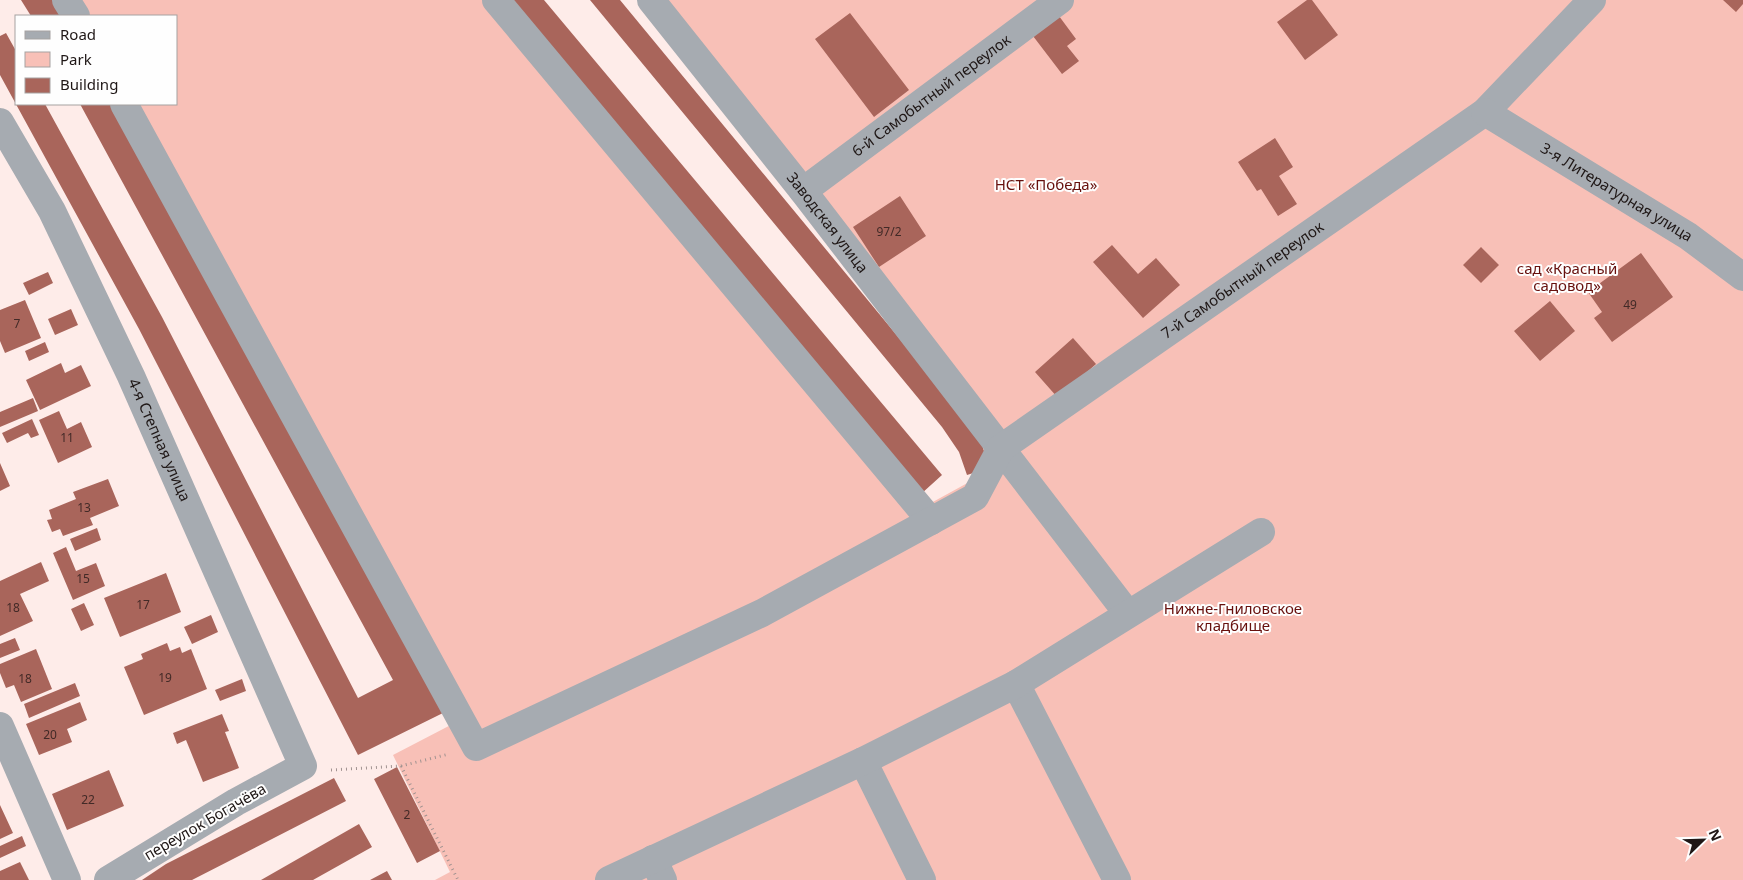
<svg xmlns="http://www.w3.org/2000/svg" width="1743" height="880" viewBox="0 0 1743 880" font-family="'Noto Sans',sans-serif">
  <rect width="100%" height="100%" fill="#feece9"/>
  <!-- green -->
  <path fill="#f8c0b7" d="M78,0H487L909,515L993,469L1289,254L1601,0H1743V880H435L450,872L393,755L468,716L134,104H176V16H86Z
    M662,0H1584L1483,107L1008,436Z"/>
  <!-- building -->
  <path fill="#a9655b" d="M21,0H54L64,16H31Z
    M508,0H544L942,475L921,494Z
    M590,0H620L961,413L981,441L989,468L967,475L959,452L942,427Z
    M1307,0H1312L1338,35L1305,60L1277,22Z
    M1723,0H1743V4L1736,12Z
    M850,13L909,90L874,117L815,39Z
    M1059,16L1076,39L1067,46L1079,61L1062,74L1033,36Z
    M6,33L16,51V104H45L162,317L358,698L393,680L80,104H111L445,712L358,755L139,329L0,75V36Z
    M1275,138L1293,167L1279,176L1297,204L1278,216L1261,189L1257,191L1238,162Z
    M900,196L926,236L879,267L853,227Z
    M1112,245L1138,274L1156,258L1180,285L1143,318L1093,262Z
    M1481,247L1499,265L1481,283L1463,265Z
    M1641,253L1673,297L1612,342L1594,318L1602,312L1588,292Z
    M48,272L53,283L29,295L23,283Z
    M25,300L41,338L5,353L0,341V310Z
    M1550,301L1575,331L1540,361L1514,331Z
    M71,309L78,325L55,335L48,319Z
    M1073,338L1096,364L1058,398L1035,372Z
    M45,342L49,352L29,361L25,351Z
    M61,363L65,373L81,365L91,386L40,410L26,380Z
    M33,398L38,411L0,427V412Z
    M59,411L67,429L81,422L92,447L58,463L39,420Z
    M32,419L39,435L31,438L28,433L7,443L2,433Z
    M0,463L10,486L0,491Z
    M108,479L119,506L90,518L93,525L63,536L60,529L52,532L47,520L52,519L49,510L76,499L73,492Z
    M97,528L101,540L75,551L70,539Z
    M66,547L76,571L96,563L105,586L73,600L53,553Z
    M41,562L49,581L20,594L33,621L0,636V581Z
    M166,573L181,612L120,637L104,598Z
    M84,603L94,625L81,631L71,609Z
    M211,615L218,632L192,644L184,627Z
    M15,638L20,650L0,658V644Z
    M167,643L170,651L180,647L182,653L191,649L207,689L144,715L124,667L143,659L141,654Z
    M36,649L52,689L21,702L14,685L6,688L0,673V664Z
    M242,679L246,691L220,701L215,690Z
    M75,683L80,696L29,718L24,704Z
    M80,702L87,720L67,729L72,742L39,755L26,724Z
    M222,714L229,731L225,732L239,768L203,782L186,740L177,744L173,733Z
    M397,767L440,851L417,863L374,779Z
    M109,770L124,806L67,830L52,794Z
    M334,778L346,801L192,880H142L166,864Z
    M0,805L13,833L0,839Z
    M359,824L372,847L313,880H261Z
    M22,836L26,846L0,858V846Z
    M20,862L29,880H0V871Z
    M387,871L392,880H370Z"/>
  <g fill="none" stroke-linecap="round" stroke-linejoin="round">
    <!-- path -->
    <path stroke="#a09290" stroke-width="3" stroke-dasharray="1 4" stroke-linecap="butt" d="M401,766L458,880
      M331,770L401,766L449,754"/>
    <!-- minor -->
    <g stroke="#a6abb1" stroke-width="28">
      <path d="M66,0L76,16"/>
      <path d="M496,0L931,521"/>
      <path id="s1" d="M651,0L803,191L1128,614"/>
      <path id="s2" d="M124,104L476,747L762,613L975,497L1001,448L1485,112L1592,0"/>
      <path id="s3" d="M1485,112L1688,236L1743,277"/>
      <path id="s4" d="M0,122L52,211L131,376L303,766L236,802L108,880"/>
      <path id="s5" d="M803,191L1060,0"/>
      <path d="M1016,684L1117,880"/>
      <path d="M0,726L67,880"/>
      <path d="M863,761L922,880"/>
      <path d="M653,859L663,880"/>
      <path d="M609,880L863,761L1016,684L1261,532"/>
    </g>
  </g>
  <g text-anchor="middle" stroke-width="4" stroke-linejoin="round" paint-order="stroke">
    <!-- number labels -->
    <g font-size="12" fill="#422a27">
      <text x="889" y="236">97/2</text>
      <text x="1630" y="309">49</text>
      <text x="17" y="328">7</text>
      <text x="67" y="442">11</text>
      <text x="84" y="512">13</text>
      <text x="83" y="583">15</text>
      <text x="143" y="609">17</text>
      <text x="13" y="612">18</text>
      <text x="165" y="682">19</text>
      <text x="25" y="683">18</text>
      <text x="50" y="739">20</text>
      <text x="88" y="804">22</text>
      <text x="407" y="819">2</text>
    </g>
    <!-- street labels -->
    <g font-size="15" fill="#1f1716" stroke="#fefefe">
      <text dy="5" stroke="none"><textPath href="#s5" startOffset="160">6-й Самобытный переулок</textPath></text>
      <text dy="5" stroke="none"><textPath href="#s3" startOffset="154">3-я Литературная улица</textPath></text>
      <text dy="5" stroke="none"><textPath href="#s1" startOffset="284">Заводская улица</textPath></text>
      <text dy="5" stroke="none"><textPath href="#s2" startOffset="1641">7-й Самобытный переулок</textPath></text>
      <text dy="5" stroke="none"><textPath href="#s4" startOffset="356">4-я Степная улица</textPath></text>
      <text transform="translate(205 822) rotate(-30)" y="5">переулок Богачёва</text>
    </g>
    <!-- park labels -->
    <g font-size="15" fill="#67100d" stroke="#fefefe">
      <text x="1046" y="190">НСТ «Победа»</text>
      <text x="1567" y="274">сад «Красный<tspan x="1567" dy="17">садовод»</tspan></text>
      <text x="1233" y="614">Нижне-Гниловское<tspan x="1233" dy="17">кладбище</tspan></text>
    </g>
  </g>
  <!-- legend -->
  <rect x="15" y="15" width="162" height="90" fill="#fefefe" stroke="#a5a2a1"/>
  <rect x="25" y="31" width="25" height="8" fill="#a6abb1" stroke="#a5a2a1"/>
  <text x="60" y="40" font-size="15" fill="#1f1716">Road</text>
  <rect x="25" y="52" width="25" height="15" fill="#f8c0b7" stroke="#a5a2a1"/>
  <text x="60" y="65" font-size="15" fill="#1f1716">Park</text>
  <rect x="25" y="78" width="25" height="15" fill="#a9655b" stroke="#a5a2a1"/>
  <text x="60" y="90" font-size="15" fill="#1f1716">Building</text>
  <!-- north arrow -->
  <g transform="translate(1703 840) rotate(67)" stroke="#fefefe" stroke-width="4" paint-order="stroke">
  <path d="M0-4L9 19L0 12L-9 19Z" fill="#1f1716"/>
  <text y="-8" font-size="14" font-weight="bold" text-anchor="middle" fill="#1f1716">N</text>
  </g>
</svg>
